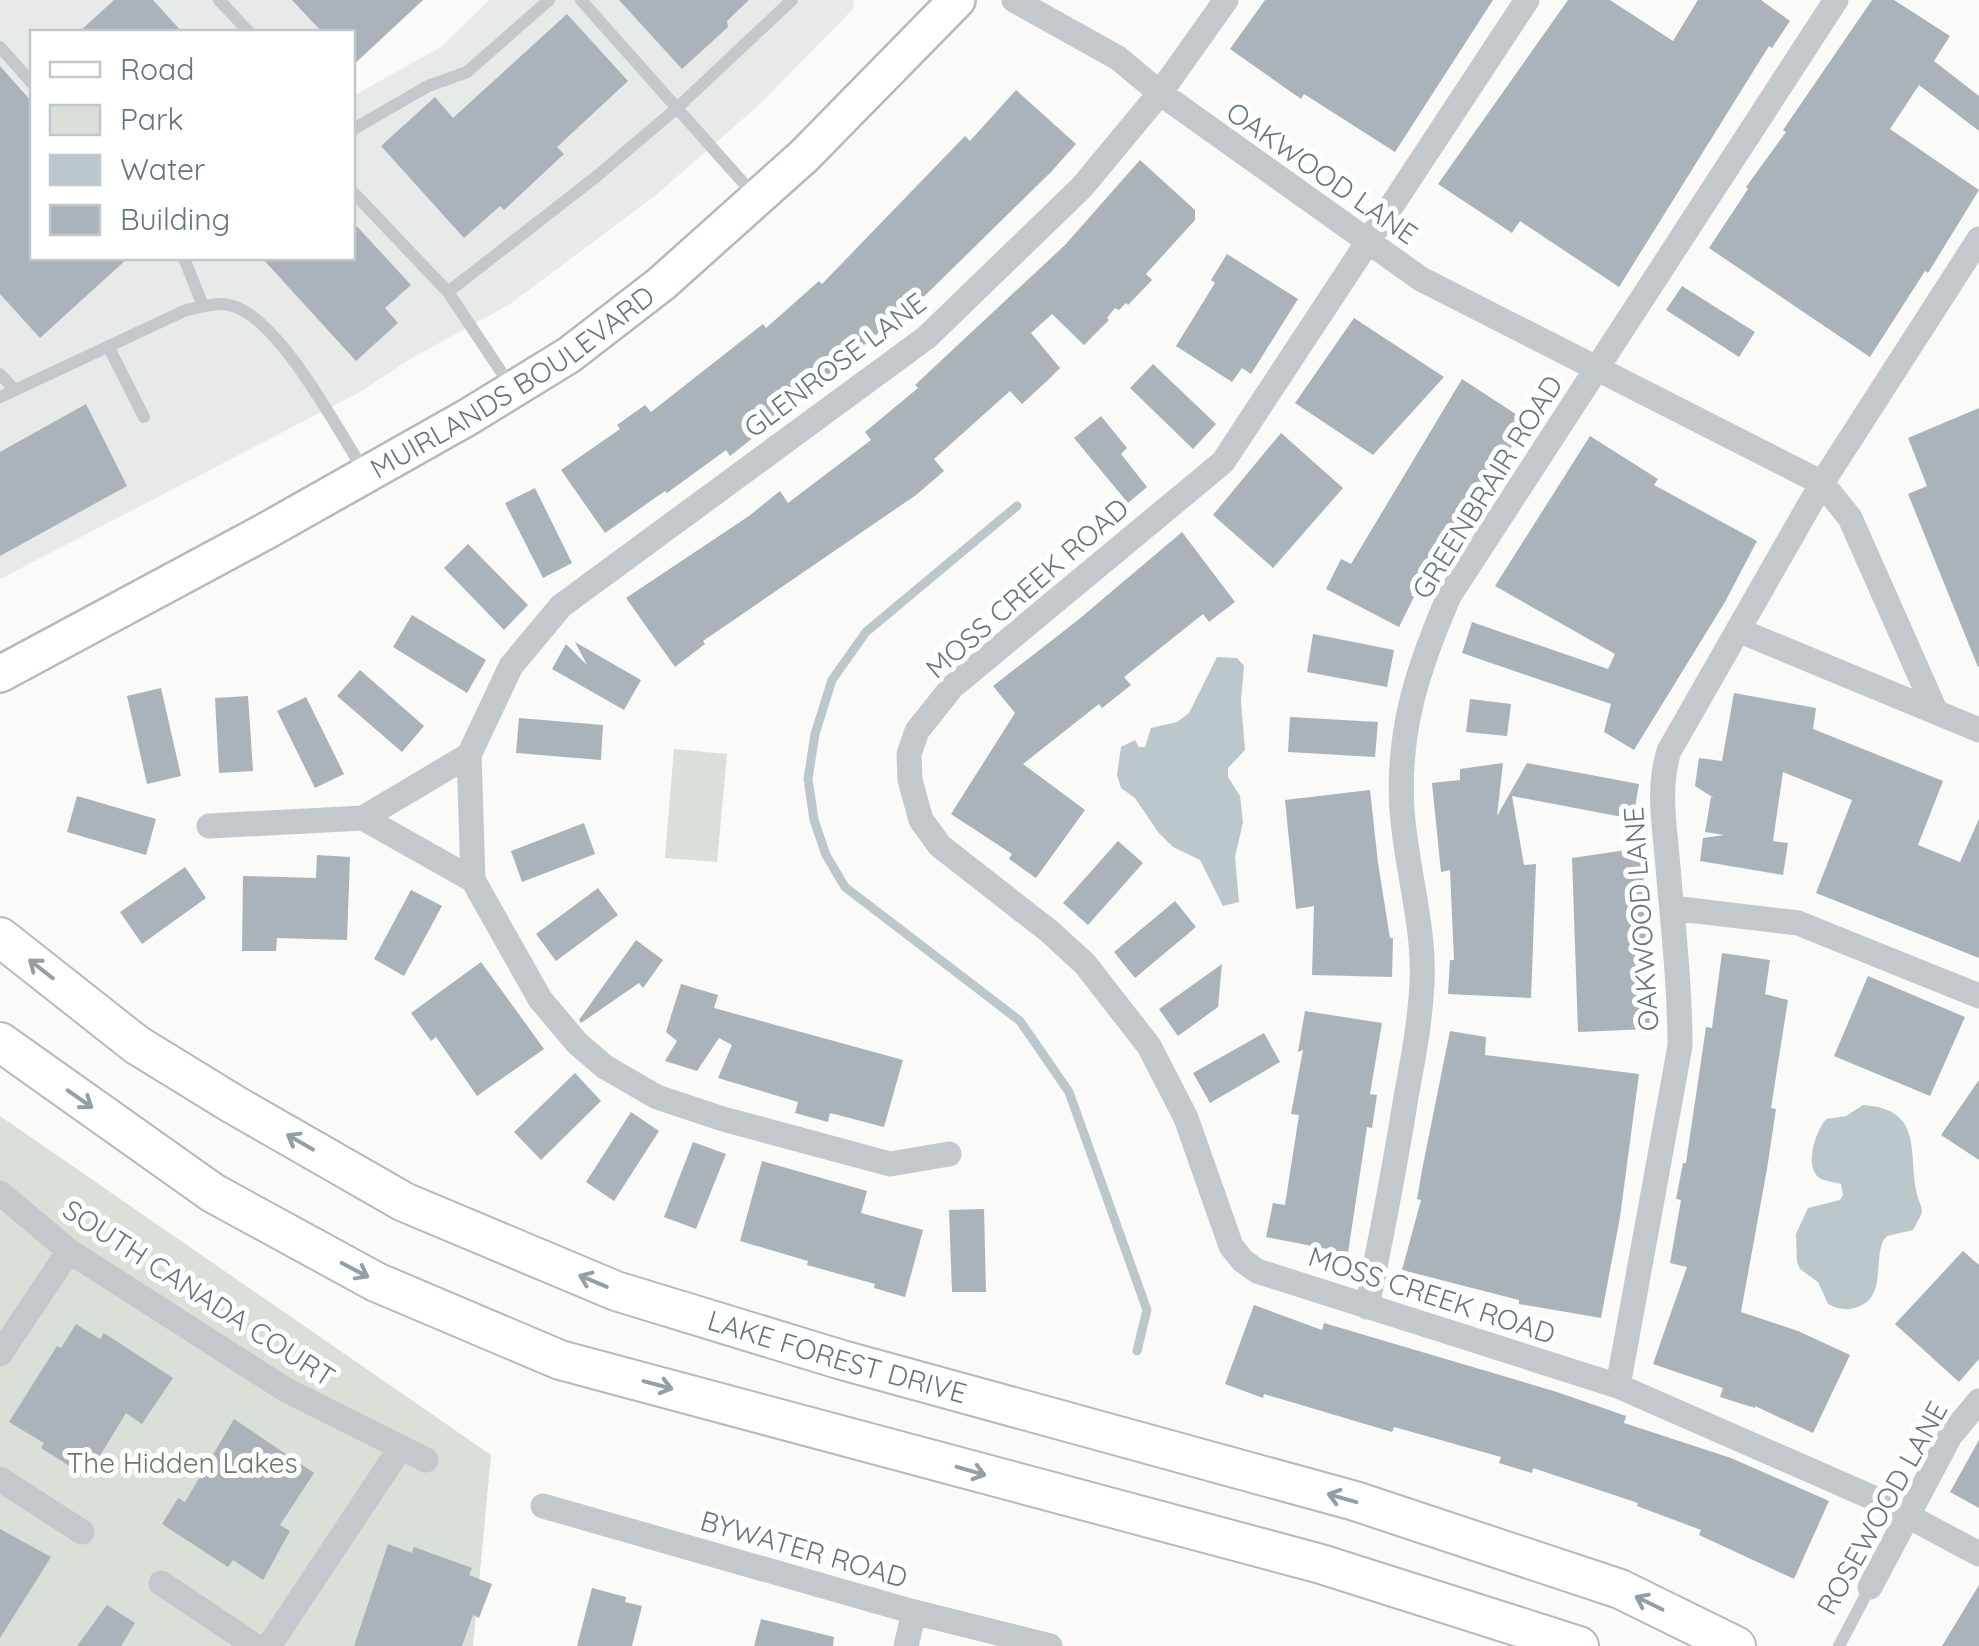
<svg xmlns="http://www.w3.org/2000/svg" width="1979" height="1646" viewBox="0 0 1979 1646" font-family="Quicksand,sans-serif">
  <rect width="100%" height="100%" fill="#fafaf8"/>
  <!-- built -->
  <path fill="#e8e9e9" d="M0,0H423L353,66L352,32H32V258H352L353,96L441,47L489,0H854L853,9L760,104L656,195L510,304L412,358L360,392L0,579Z"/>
  <!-- green -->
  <path fill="#dadfd7" d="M674,749L727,754L717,862L665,858Z
    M0,1116L491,1455L473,1646H0Z"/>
  <!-- water -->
  <path fill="#bbc7cb" d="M1217,657L1237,658L1244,666L1241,701L1245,750L1228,768V777L1240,796L1243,822L1235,857L1239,902L1223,906L1200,860L1173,847L1158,832L1135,798L1121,788L1117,775L1121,747L1135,740L1139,747H1145L1151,728L1177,722L1189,713Z
    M1863,1105C1922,1109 1909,1149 1916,1190C1917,1198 1922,1205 1922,1213L1913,1230L1887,1236L1883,1241C1874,1262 1885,1296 1860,1306C1848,1311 1840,1310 1828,1304L1818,1282L1800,1269L1797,1262L1796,1234L1808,1208L1840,1200L1843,1195L1841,1184C1834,1182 1822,1181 1817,1176C1805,1162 1816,1131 1826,1119L1846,1116Z"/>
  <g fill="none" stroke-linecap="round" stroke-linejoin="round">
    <!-- stream -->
    <path stroke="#bbc7cb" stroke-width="9" d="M1017,506L866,632L832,680L815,734L808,779L814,820L826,855L845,887L1020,1021L1069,1092L1147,1310L1137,1351"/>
  </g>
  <!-- building -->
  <path fill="#aab3b9" d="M114,0H153L182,32H79Z
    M292,0H423L352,66V32H322Z
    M619,0H749L727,21L728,27L682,69Z
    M1265,0H1493L1395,152L1304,94L1301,99L1230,49Z
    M1568,0H1610L1673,41L1698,0H1761L1790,21L1772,48L1769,46L1619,287L1520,221L1512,233L1438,184Z
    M1872,0H1894L1950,36L1934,61L1979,96V131L1919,85L1890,129L1979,190L1928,273L1925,271L1870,357L1709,248L1748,189L1746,187L1786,132L1783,130Z
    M567,14L628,81L557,147L564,154L504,210L500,206L464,238L381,146L435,97L453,118Z
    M0,66L32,102V258H128L40,338L0,294Z
    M1016,90L1076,144L1051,172L900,320L897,317L786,412L730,456L726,450L667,493L665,491L605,533L561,470L620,429L617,425L645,405L651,412L763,324L766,328L819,281L822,284L965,136L970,141Z
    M1140,160L1195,210V220L1146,274L1152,280L1128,305L1126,303L1119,310L1115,308L1107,318L1109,320L1084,345L1052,314L1031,333L1060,368L1048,380L1022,404L1010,391L934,459L944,471L916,495L703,641L705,644L675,667L626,598L749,516L780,491L788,503L871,440L865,432L918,388L915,385L1065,245Z
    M352,221L411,285L385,308L398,323L356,361L262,258H352Z
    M1227,254L1298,299L1251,374L1242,368L1232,382L1176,346L1215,283L1211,280Z
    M1682,286L1755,332L1739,357L1666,310Z
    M1354,318L1444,377L1373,455L1295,403Z
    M1153,364L1216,424L1193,449L1130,388Z
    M1462,379L1528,422L1470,509L1467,507L1411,595L1414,597L1399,627L1326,589L1341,559L1351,564Z
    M86,404L127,486L0,556V452Z
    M1979,408V666L1978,667L1908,494L1927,486L1908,438Z
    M1101,416L1127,448L1121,454L1147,487L1128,503L1074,438Z
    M1281,433L1343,488L1273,568L1213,515Z
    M1590,436L1658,479L1654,485L1757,541L1725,602L1634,750L1604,732L1611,704L1462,653L1472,622L1608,669L1615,654L1495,586Z
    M535,488L572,563L543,578L505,503Z
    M1182,532L1235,602L1209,622L1203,614L1124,677L1131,685L1102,708L1099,704L1023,764L1085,810L1036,878L1009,859L1012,854L951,814L1015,713L993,686L1078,620Z
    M468,544L528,605L504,630L444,568Z
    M412,615L486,660L467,693L393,647Z
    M1313,634L1394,650L1387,687L1307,672Z
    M575,642L641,680L624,710L552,669L566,644L587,665Z
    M360,670L424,726L402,752L337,696Z
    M161,688L181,776L147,784L127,696Z
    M1734,693L1816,708L1813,729L1943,781L1918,845L1960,862L1979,819V958L1816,893L1852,800L1783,772L1773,841L1788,843L1783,875L1700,861L1703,838L1724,835L1705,832L1711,797L1714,798L1695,786L1699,758L1722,761Z
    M248,696L253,771L219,773L215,698Z
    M306,697L344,774L315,788L277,711Z
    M1470,699L1511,704L1507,736L1466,732Z
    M1290,717L1378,722L1375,757L1288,752Z
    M519,718L603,725L601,760L516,753Z
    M1503,763L1497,816L1527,763L1639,784L1633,819L1512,796L1524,865L1536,864L1531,998L1448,994L1450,960H1454L1450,870L1441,872L1432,783L1460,780V769Z
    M1370,790L1378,863L1390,938H1393L1392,977L1312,975L1314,906L1296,909L1285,800Z
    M77,796L156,819L146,855L67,832Z
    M584,823L595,854L522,882L511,851Z
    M1118,841L1143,863L1088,925L1063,903Z
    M1640,848L1652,953H1647L1650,1029L1578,1032L1572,858Z
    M317,855L350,857L347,940L277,938L276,951H242L243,876L316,878Z
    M185,867L206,898L142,944L120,912Z
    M598,888L618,915L556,961L536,934Z
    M411,890L442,906L404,976L374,959Z
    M1175,901L1196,927L1135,978L1114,952Z
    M636,940L663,960L643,988L639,983L581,1023L579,1020Z
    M1722,953L1770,960L1765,994L1788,1000L1771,1108L1776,1109L1767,1169L1741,1312L1798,1331L1850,1355L1813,1433L1755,1406V1408L1720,1397L1723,1388L1653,1364L1687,1267L1670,1263L1681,1200L1676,1199L1683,1163H1686L1706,1027L1712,1028Z
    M481,962L544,1049L477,1096L436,1037L431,1041L411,1013Z
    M1222,964L1218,1007L1178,1036L1159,1009Z
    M1868,976L1965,1017L1930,1096L1834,1056Z
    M681,984L718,995L714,1008L903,1060L884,1127L830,1113L828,1122L795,1113L798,1102L718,1078L732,1045L719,1038L697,1071L665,1061L677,1041L666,1032Z
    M1305,1011L1382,1023L1370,1094L1377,1095L1372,1128L1367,1127L1348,1253L1266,1237L1273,1203L1285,1205L1299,1115L1291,1114L1303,1050L1298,1052Z
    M1450,1031L1486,1037L1485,1055L1639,1074L1620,1217L1601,1318L1519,1304V1300L1402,1270L1421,1200L1417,1199L1423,1165Z
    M1264,1033L1280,1062L1210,1103L1193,1073Z
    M575,1073L601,1101L541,1160L514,1132Z
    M1979,1080V1160L1941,1135Z
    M631,1112L659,1131L614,1201L586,1182Z
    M693,1142L726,1154L696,1229L664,1217Z
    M762,1161L867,1191L861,1213L923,1230L905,1297L874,1288L875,1284L807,1265L808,1261L740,1241Z
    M984,1209L986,1292H952L949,1210Z
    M1963,1251L1979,1265V1359L1959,1382L1895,1324Z
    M1254,1305L1322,1330L1324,1323L1557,1392L1626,1416L1624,1423L1731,1458L1829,1501L1794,1579L1699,1535L1701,1530L1637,1506L1638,1503L1533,1468L1532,1473L1499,1463L1501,1457L1394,1427L1392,1432L1264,1394L1263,1398L1225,1384Z
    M76,1324L100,1339L104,1333L173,1378L142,1424L126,1413L87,1477L41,1448L44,1443L9,1422L57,1346L61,1348Z
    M234,1419L314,1473L280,1525L290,1531L263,1580L233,1560L228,1567L162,1524L178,1498L185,1502Z
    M1979,1440V1508L1950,1492Z
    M0,1529L51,1557L0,1638Z
    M388,1544L412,1553L414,1547L472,1568L469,1575L492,1584L479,1618L473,1615L462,1646H354Z
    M1979,1585V1646H1942Z
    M592,1588L626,1597L625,1602L642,1606L632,1646H577Z
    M107,1605L135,1623L121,1646H77Z
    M761,1619L834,1637L833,1646H754Z"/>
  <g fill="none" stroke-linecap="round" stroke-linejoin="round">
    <defs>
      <g id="secondary">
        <path id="s1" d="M0,674L266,531L468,417L569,355L661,284L804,156L957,0"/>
      </g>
      <g id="primary">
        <path id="s2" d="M0,937L137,1045L233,1104L404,1202L616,1291L842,1360L1355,1501L1620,1589L1736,1646"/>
        <path d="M0,1042L213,1193L376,1282L560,1360L1321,1564L1579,1646"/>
      </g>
    </defs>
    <!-- secondary casing -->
    <use href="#secondary" stroke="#b3babf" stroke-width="40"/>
    <!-- primary casing -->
    <use href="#primary" stroke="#b5babe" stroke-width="42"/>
    <!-- lane -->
    <path stroke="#c3c8cc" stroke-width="12" d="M219,0L249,32
      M581,0L755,196
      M0,47L32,83
      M352,130L428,86L467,72L549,0
      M352,191L448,292L597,176L677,108L792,0
      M184,258L203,306
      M448,292L510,385
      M108,346L144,417
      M0,374L15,390
      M0,397L186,310C201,307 219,301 233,306C280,320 338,430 364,471
      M1839,1646L1870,1587"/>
    <!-- street -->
    <path stroke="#c3c8cc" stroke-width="25" d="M1014,0L1118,58L1160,93L1421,279L1822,483L1850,518L1936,712
      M1527,0L1223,462L952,687L917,731L909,754L910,780L921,820L940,846L1049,931L1085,964L1149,1046L1186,1118L1231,1246L1242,1260L1257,1271L1618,1386L1878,1500L1979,1554
      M1738,630L1979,730
      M469,755L511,666L561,606L927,337L1082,187L1160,93L1226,0
      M209,826L363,818
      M473,880L363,818L469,755L473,880L540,999L577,1043L605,1067L657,1097L723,1119L890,1164L949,1154
      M1672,908L1798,923L1979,996
      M0,1193L69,1251L286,1390L426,1460
      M1367,1307C1381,1237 1395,1168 1406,1097C1413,1060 1420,1022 1422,984C1425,926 1406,868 1402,810C1397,730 1418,668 1449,596L1836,0
      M0,1354L69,1251
      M1618,1386L1680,1046C1680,986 1673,926 1668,867C1665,829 1657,788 1669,751L1822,483L1979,239
      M0,1479L82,1532
      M543,1506L914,1612L1050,1646
      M161,1583L255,1646
      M1870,1587L1950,1436L1979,1401
      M269,1646L401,1447
      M906,1646L914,1612"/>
    <!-- secondary -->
    <use href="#secondary" stroke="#fff" stroke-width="35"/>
    <!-- primary -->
    <use href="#primary" stroke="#fff" stroke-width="38"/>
  </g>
  <!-- one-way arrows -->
  <defs><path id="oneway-shaft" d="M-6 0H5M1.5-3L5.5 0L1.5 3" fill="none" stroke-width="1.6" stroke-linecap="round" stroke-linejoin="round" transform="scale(2.5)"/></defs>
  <g stroke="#939fa8">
    <use href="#oneway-shaft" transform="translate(41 969) rotate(-142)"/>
    <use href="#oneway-shaft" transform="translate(80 1099) rotate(35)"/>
    <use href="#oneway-shaft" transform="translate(300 1142) rotate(-150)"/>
    <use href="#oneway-shaft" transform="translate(355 1270) rotate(28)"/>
    <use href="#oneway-shaft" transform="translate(593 1281) rotate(-157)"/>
    <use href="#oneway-shaft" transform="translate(658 1385) rotate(15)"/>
    <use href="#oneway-shaft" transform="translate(971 1471) rotate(16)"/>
    <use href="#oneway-shaft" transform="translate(1342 1498) rotate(-164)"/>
    <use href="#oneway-shaft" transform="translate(1649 1603) rotate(-154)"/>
  </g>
  <g text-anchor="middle" stroke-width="10" stroke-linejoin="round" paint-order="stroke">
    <!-- street labels -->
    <g font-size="28" fill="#657683" stroke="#fff">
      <text transform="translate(1322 173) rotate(35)" y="10">OAKWOOD LANE</text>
      <text transform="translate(835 365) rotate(-37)" y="10">GLENROSE LANE</text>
      <text dy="10" stroke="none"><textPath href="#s1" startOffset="590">MUIRLANDS BOULEVARD</textPath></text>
      <text transform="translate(1487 487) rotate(-58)" y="10">GREENBRAIR ROAD</text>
      <text transform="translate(1027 588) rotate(-41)" y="10">MOSS CREEK ROAD</text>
      <text transform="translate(1641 919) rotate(-94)" y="10">OAKWOOD LANE</text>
      <text transform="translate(199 1293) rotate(33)" y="10">SOUTH CANADA COURT</text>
      <text transform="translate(1432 1295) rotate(18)" y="10">MOSS CREEK ROAD</text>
      <text dy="10" stroke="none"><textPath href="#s2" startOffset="945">LAKE FOREST DRIVE</textPath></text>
      <text transform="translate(1882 1508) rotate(-61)" y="10">ROSEWOOD LANE</text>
      <text transform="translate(804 1549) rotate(16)" y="10">BYWATER ROAD</text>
    </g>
    <!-- park labels -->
    <g font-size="28" fill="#687a64" stroke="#fff">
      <text x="182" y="1473">The Hidden Lakes</text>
    </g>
  </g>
  <!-- legend -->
  <rect x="30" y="30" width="325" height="230" fill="#ffffff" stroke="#c1c8cd" stroke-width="2.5"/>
  <rect x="50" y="62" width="50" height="15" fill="#ffffff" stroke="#c1c8cd" stroke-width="2.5"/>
  <text x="120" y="80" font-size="30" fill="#657683">Road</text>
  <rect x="50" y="105" width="50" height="30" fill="#dadfd7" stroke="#c1c8cd" stroke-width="2.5"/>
  <text x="120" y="130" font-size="30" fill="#657683">Park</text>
  <rect x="50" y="155" width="50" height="30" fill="#bbc7cb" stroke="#c1c8cd" stroke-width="2.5"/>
  <text x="120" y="180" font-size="30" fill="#657683">Water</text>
  <rect x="50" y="205" width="50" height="30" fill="#aab3b9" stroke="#c1c8cd" stroke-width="2.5"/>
  <text x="120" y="230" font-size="30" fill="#657683">Building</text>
</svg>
